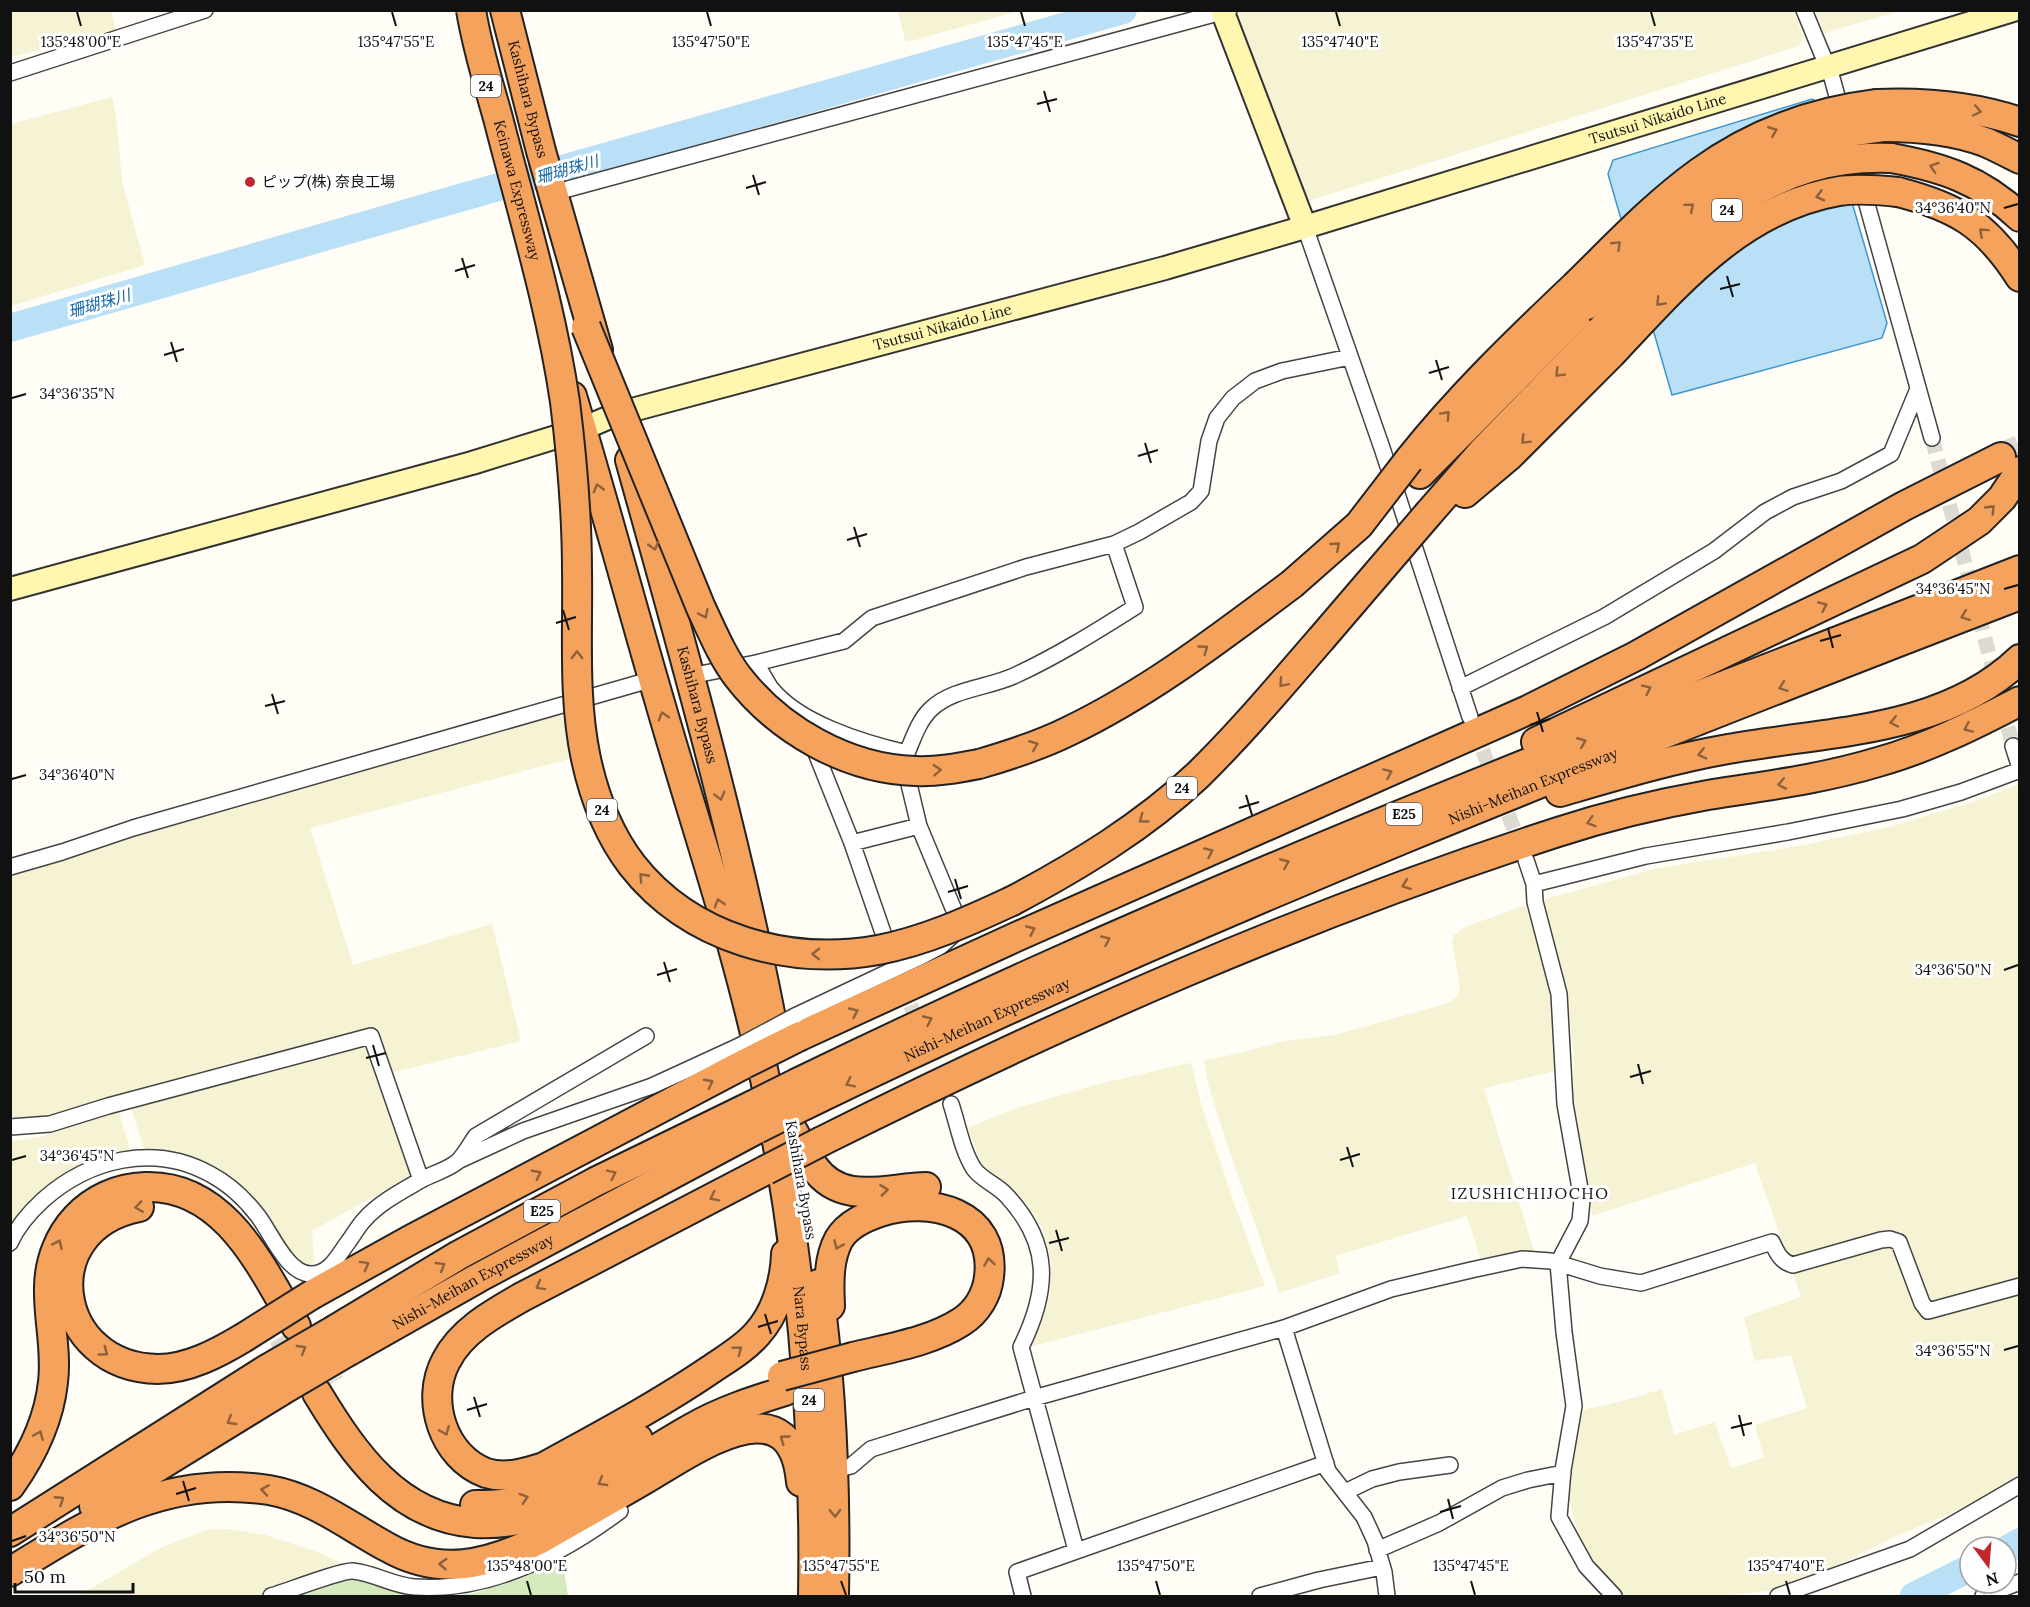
<svg xmlns="http://www.w3.org/2000/svg" width="2030" height="1607" viewBox="0 0 2030 1607" font-family="Lora,'Noto Sans JP',serif">
  <rect width="100%" height="100%" fill="#fffdf5"/>
  <!-- farmland -->
  <path fill="#f6f3d4" d="M1242,10H1794L1803,37L1799,46L1302,203L1231,14Z
    M11,11H111L117,32L11,57Z
    M898,11V10L1019,11L908,42L905,40Z
    M1815,11H1901L1824,33Z
    M112,97L116,113L122,181L145,265L11,306V124Z
    M548,714L554,717L562,715L573,758L310,828L353,965L492,924L521,1041L390,1073L378,1029L376,1028L319,1048L11,1128V866L431,751Z
    M2019,784V1484L1892,1538L1813,1578L1775,1590L1724,1596H1621L1589,1562L1576,1527L1568,1494L1582,1413L1586,1409L1619,1402L1662,1389L1674,1435L1715,1422L1731,1468L1764,1458L1755,1425L1807,1408L1791,1355L1755,1361L1744,1317L1801,1297L1755,1163L1592,1216L1590,1196L1577,1146L1573,1109L1574,1056L1569,1015L1561,975L1538,901L1658,868L1799,846L1889,827L1976,801Z
    M1525,905L1537,937L1554,1006L1559,1070L1484,1088L1535,1254L1526,1255L1521,1251L1480,1258L1467,1216L1336,1256L1340,1273L1279,1293L1221,1126L1208,1083L1204,1060L1236,1054L1284,1041L1334,1035L1449,1003L1457,997L1460,987L1452,942L1454,935L1465,927Z
    M369,1043L399,1143L411,1176L312,1231L314,1261L313,1267L298,1266L251,1198L145,1152L131,1108L196,1089L318,1059Z
    M1188,1063L1192,1065L1200,1100L1234,1203L1265,1286L1029,1347L1040,1326L1050,1294L1051,1262L1046,1239L1042,1228L1025,1202L982,1165L968,1128L1014,1109L1095,1085Z
    M118,1110L132,1154L77,1170L11,1234V1141L40,1137Z
    M229,1529L266,1535L315,1551L348,1566L269,1596H78L162,1547L207,1530Z"/>
  <!-- green -->
  <path fill="#d5ebbd" d="M562,1557L568,1596H448L474,1593L521,1579Z
    M356,1577L409,1595L435,1596H300Z"/>
  <!-- water -->
  <path fill="#b9e0f7" stroke="#3f96cf" stroke-width="1.5" d="M1812,99L1824,106L1887,323L1882,338L1672,395L1608,174L1613,160Z"/>
  <g fill="none" stroke-linecap="round" stroke-linejoin="round">
    <!-- river -->
    <path stroke="#b9e0f7" stroke-width="28" d="M10,328L435,205L1123,10
      M2006,1550L2020,1542
      M1914,1596L1970,1568"/>
    <!-- street-tunnel -->
    <path stroke="#dbdad3" stroke-width="15" stroke-dasharray="15 8" stroke-linecap="butt" d="M1932,438L1996,681
      M2002,705L2013,746
      M1474,729L1522,849
      M902,984L944,1087"/>
    <!-- highway-tunnel -->
    <path stroke="#dbdad3" stroke-width="28" stroke-dasharray="28 14" stroke-linecap="butt" d="M2001,457L2020,449
      M282,1336L305,1373
      M308,1346L331,1384"/>
    <defs>
      <path id="street" d="M1804,10L1832,78L1842,114
        M10,73L205,10
        M1853,154L1932,438
        M553,193L1229,10
        M1305,227L1382,448L1470,717
        M756,663L844,641L872,618L1026,567L1114,544L1139,532L1191,502L1201,491L1209,441L1217,418L1233,398L1255,381L1282,371L1350,357
        M690,676L756,663C760,670 765,679 770,687C798,723 863,743 907,753L908,780L919,826L956,915L952,936L941,946L918,958L795,1016
        M1460,688L1604,617L1714,551L1765,512L1793,497L1841,481L1891,454L1918,389
        M812,743L852,843L919,826
        M2013,746L2020,768
        M907,753C913,739 919,720 931,709C953,688 989,688 1016,675C1057,656 1097,631 1135,607L1114,544
        M852,843L890,953
        M1526,860L1534,884L1535,902L1559,994L1565,1104L1582,1200L1580,1221L1558,1263L1564,1332L1574,1406L1563,1470L1559,1517L1586,1566L1614,1596
        M10,867L62,852L133,828L653,679
        M1534,884L1646,856L1788,832L1902,809L1961,792L2020,770
        M951,1104C958,1125 962,1150 974,1169C982,1180 997,1185 1006,1195C1052,1244 1049,1290 1021,1347L1076,1550
        M10,1127L50,1124L108,1106L371,1036L421,1180
        M460,1160L523,1131L652,1086L739,1046
        M10,1243C17,1227 30,1212 43,1200C89,1159 154,1143 210,1174C229,1184 245,1199 258,1216C271,1233 287,1273 310,1274C330,1275 338,1255 349,1241C354,1234 359,1225 365,1219C379,1203 402,1191 421,1180C432,1174 447,1170 457,1162C464,1156 470,1144 476,1136L646,1036
        M1284,1328L1328,1471L1364,1517L1375,1541L1384,1572L1387,1596
        M834,1470L851,1466L871,1449L1034,1398L1284,1328L1391,1289L1471,1270L1522,1259L1551,1261L1600,1276L1641,1283L1772,1242C1777,1253 1781,1262 1793,1265L1881,1240L1890,1239L1899,1242L1922,1303L1928,1311L2020,1286
        M1345,1492L1372,1479L1399,1472L1450,1465
        M1377,1550L1439,1523L1502,1488L1528,1480L1563,1473
        M271,1596C285,1592 342,1570 353,1571C374,1573 394,1586 415,1587C490,1592 561,1555 620,1511
        M1023,1596L1017,1572L1326,1463
        M1260,1596L1319,1580L1382,1567
        M1778,1596L1910,1549L2020,1485
        M1983,1596L2020,1582"/>
      <g id="secondary">
        <path d="M1222,10L1305,227"/>
        <path id="s1" d="M10,589L472,463L582,429L617,414L1165,268L1305,227L2013,10"/>
      </g>
      <g id="highway">
        <path id="s2" d="M505,10L541,151L598,350"/>
        <path d="M1877,104C1926,102 1973,106 2020,122"/>
        <path d="M1883,127C1917,127 1953,130 1985,142C1997,147 2008,153 2020,159"/>
        <path d="M1891,158C1942,167 1981,180 2020,217"/>
        <path d="M1898,192C1957,207 1987,225 2020,277"/>
        <path id="s3" d="M572,396C607,512 638,630 673,747C705,855 741,963 764,1074C800,1246 816,1421 813,1596"/>
        <path id="s4" d="M630,460C684,653 739,847 776,1044"/>
        <path d="M1409,460C1459,397 1517,341 1575,286"/>
        <path d="M1420,474L1587,305"/>
        <path d="M1465,493L1509,456L1611,354"/>
        <path d="M1429,513L1484,450L1600,331"/>
        <path d="M1536,742L1922,559L1979,521L2002,498L2020,471"/>
        <path d="M979,764C1010,755 1041,745 1069,731C1150,692 1221,637 1292,584"/>
        <path d="M1560,792C1615,776 1671,759 1728,749C1827,731 1943,733 2020,659"/>
        <path d="M1012,901C1078,866 1144,826 1198,775C1242,732 1281,685 1321,639"/>
        <path d="M800,1036L1016,937L1528,710L1636,656L1904,506L2001,457"/>
        <path d="M799,1082C927,1020 1056,961 1186,905C1461,786 1741,679 2020,570"/>
        <path id="s5" d="M805,1105C1201,913 1610,753 2020,595"/>
        <path d="M793,1131C800,1143 806,1156 814,1167C842,1206 885,1188 926,1187"/>
        <path d="M822,1141C1060,1022 1304,914 1558,832C1607,816 1657,804 1708,795C1765,786 1822,779 1878,762C1928,748 1974,725 2020,701"/>
        <path d="M766,1170L522,1297C494,1313 461,1331 446,1361C425,1400 443,1457 486,1473C506,1479 525,1473 544,1467C600,1436 657,1406 710,1370C726,1359 744,1349 757,1334C776,1313 785,1282 786,1254"/>
        <path d="M139,1207C32,1228 53,1368 158,1369C188,1369 218,1353 243,1338"/>
        <path d="M818,1284C832,1388 836,1492 834,1596"/>
        <path d="M313,1294L412,1239L744,1064"/>
        <path d="M830,1306C829,1284 828,1259 839,1239C848,1224 865,1217 880,1212C930,1196 997,1212 989,1277C987,1295 977,1312 961,1322C930,1342 889,1348 853,1357"/>
        <path d="M336,1329L459,1255L595,1182L753,1105"/>
        <path id="s6" d="M349,1351L478,1278L757,1129"/>
        <path d="M317,1393C354,1454 397,1517 475,1523C498,1524 520,1522 542,1513C595,1491 642,1456 692,1428C721,1411 753,1401 785,1391"/>
        <path d="M10,1486C32,1455 49,1420 53,1382C57,1350 48,1319 49,1287C50,1233 89,1189 145,1187C225,1184 262,1268 296,1326"/>
        <path d="M475,1505C487,1505 500,1505 512,1502C557,1491 598,1461 638,1439"/>
        <path d="M94,1506L281,1391"/>
        <path d="M10,1532L267,1369"/>
        <path d="M10,1572C94,1520 165,1474 269,1490C314,1498 348,1526 387,1547C440,1577 487,1565 539,1540C573,1520 608,1501 642,1481C689,1454 791,1377 801,1482"/>
      </g>
    </defs>
    <!-- street casing -->
    <use href="#street" stroke="#444" stroke-width="18"/>
    <!-- secondary casing -->
    <use href="#secondary" stroke="#333" stroke-width="26"/>
    <!-- highway casing -->
    <use href="#highway" stroke="#222" stroke-width="32"/>
    <!-- street -->
    <use href="#street" stroke="#fff" stroke-width="15"/>
    <!-- secondary -->
    <use href="#secondary" stroke="#fff6b0" stroke-width="22"/>
    <!-- highway -->
    <use href="#highway" stroke="#f5a25d" stroke-width="28"/>
    <defs>
      <path id="street-bridge" d="M739,1046L795,1016"/>
      <g id="highway-bridge">
        <path id="s7" d="M471,10C477,47 488,82 498,118C522,212 551,306 565,402C572,458 577,514 577,571C578,633 573,698 586,759C594,796 609,835 632,865C690,939 789,966 878,950C925,941 969,921 1012,901"/>
        <path d="M1575,286C1615,247 1654,205 1700,172C1752,134 1813,112 1877,104"/>
        <path d="M1587,305C1646,247 1708,175 1789,147C1819,136 1851,131 1883,127"/>
        <path d="M586,327L701,608C712,631 722,656 738,677C779,730 847,769 915,771C937,772 958,768 979,764"/>
        <path d="M1600,331C1687,243 1755,153 1891,158"/>
        <path d="M1611,354C1676,285 1740,208 1839,191C1858,188 1879,190 1898,192"/>
        <path d="M1292,584L1359,525L1409,460"/>
        <path d="M1321,639L1429,513"/>
        <path d="M744,1064L800,1036"/>
        <path d="M753,1105L799,1082"/>
        <path d="M757,1129L805,1105"/>
        <path d="M766,1170L822,1141"/>
        <path d="M243,1338L313,1294"/>
        <path d="M267,1369L336,1329"/>
        <path d="M782,1376L853,1357"/>
        <path d="M281,1391L349,1351"/>
      </g>
    </defs>
    <!-- street-bridge casing -->
    <use href="#street-bridge" stroke="#444" stroke-width="18" stroke-linecap="butt"/>
    <!-- highway-bridge casing -->
    <use href="#highway-bridge" stroke="#222" stroke-width="32" stroke-linecap="butt"/>
    <!-- street-bridge -->
    <use href="#street-bridge" stroke="#fff" stroke-width="15"/>
    <!-- highway-bridge -->
    <use href="#highway-bridge" stroke="#f5a25d" stroke-width="28"/>
  </g>
  <!-- one-way arrows -->
  <defs><path id="oneway-chevron" d="M-2-3.5L2.5 0L-2 3.5" fill="none" stroke-width="1.6" stroke-linecap="round" stroke-linejoin="round" transform="scale(1.5)"/></defs>
  <g stroke="#8e613b">
    <use href="#oneway-chevron" transform="translate(1977 111) rotate(12)"/>
    <use href="#oneway-chevron" transform="translate(1773 131) rotate(-22)"/>
    <use href="#oneway-chevron" transform="translate(1934 167) rotate(-162)"/>
    <use href="#oneway-chevron" transform="translate(1820 196) rotate(166)"/>
    <use href="#oneway-chevron" transform="translate(1690 207) rotate(-40)"/>
    <use href="#oneway-chevron" transform="translate(1983 232) rotate(-138)"/>
    <use href="#oneway-chevron" transform="translate(1617 245) rotate(-44)"/>
    <use href="#oneway-chevron" transform="translate(1660 302) rotate(133)"/>
    <use href="#oneway-chevron" transform="translate(1559 373) rotate(135)"/>
    <use href="#oneway-chevron" transform="translate(1446 415) rotate(-47)"/>
    <use href="#oneway-chevron" transform="translate(1525 440) rotate(135)"/>
    <use href="#oneway-chevron" transform="translate(598 488) rotate(-106)"/>
    <use href="#oneway-chevron" transform="translate(1991 509) rotate(-46)"/>
    <use href="#oneway-chevron" transform="translate(654 546) rotate(74)"/>
    <use href="#oneway-chevron" transform="translate(1336 546) rotate(-41)"/>
    <use href="#oneway-chevron" transform="translate(1823 606) rotate(-24)"/>
    <use href="#oneway-chevron" transform="translate(704 614) rotate(65)"/>
    <use href="#oneway-chevron" transform="translate(1965 616) rotate(159)"/>
    <use href="#oneway-chevron" transform="translate(1204 649) rotate(-36)"/>
    <use href="#oneway-chevron" transform="translate(577 655) rotate(-91)"/>
    <use href="#oneway-chevron" transform="translate(1283 683) rotate(131)"/>
    <use href="#oneway-chevron" transform="translate(1783 687) rotate(159)"/>
    <use href="#oneway-chevron" transform="translate(1647 689) rotate(-26)"/>
    <use href="#oneway-chevron" transform="translate(663 716) rotate(-107)"/>
    <use href="#oneway-chevron" transform="translate(1894 722) rotate(168)"/>
    <use href="#oneway-chevron" transform="translate(1968 728) rotate(156)"/>
    <use href="#oneway-chevron" transform="translate(1582 742) rotate(-22)"/>
    <use href="#oneway-chevron" transform="translate(1034 745) rotate(-22)"/>
    <use href="#oneway-chevron" transform="translate(1702 754) rotate(167)"/>
    <use href="#oneway-chevron" transform="translate(937 770) rotate(-3)"/>
    <use href="#oneway-chevron" transform="translate(1388 773) rotate(-24)"/>
    <use href="#oneway-chevron" transform="translate(1782 784) rotate(169)"/>
    <use href="#oneway-chevron" transform="translate(720 796) rotate(76)"/>
    <use href="#oneway-chevron" transform="translate(1143 819) rotate(144)"/>
    <use href="#oneway-chevron" transform="translate(1591 822) rotate(163)"/>
    <use href="#oneway-chevron" transform="translate(1209 852) rotate(-24)"/>
    <use href="#oneway-chevron" transform="translate(1285 863) rotate(-23)"/>
    <use href="#oneway-chevron" transform="translate(643 877) rotate(-132)"/>
    <use href="#oneway-chevron" transform="translate(1406 885) rotate(160)"/>
    <use href="#oneway-chevron" transform="translate(719 903) rotate(-107)"/>
    <use href="#oneway-chevron" transform="translate(1031 930) rotate(-24)"/>
    <use href="#oneway-chevron" transform="translate(1106 940) rotate(-24)"/>
    <use href="#oneway-chevron" transform="translate(816 954) rotate(-179)"/>
    <use href="#oneway-chevron" transform="translate(854 1012) rotate(-25)"/>
    <use href="#oneway-chevron" transform="translate(928 1020) rotate(-25)"/>
    <use href="#oneway-chevron" transform="translate(709 1083) rotate(-28)"/>
    <use href="#oneway-chevron" transform="translate(850 1083) rotate(154)"/>
    <use href="#oneway-chevron" transform="translate(537 1174) rotate(-28)"/>
    <use href="#oneway-chevron" transform="translate(612 1174) rotate(-26)"/>
    <use href="#oneway-chevron" transform="translate(884 1190) rotate(-7)"/>
    <use href="#oneway-chevron" transform="translate(714 1197) rotate(153)"/>
    <use href="#oneway-chevron" transform="translate(139 1207) rotate(172)"/>
    <use href="#oneway-chevron" transform="translate(58 1244) rotate(-66)"/>
    <use href="#oneway-chevron" transform="translate(838 1245) rotate(114)"/>
    <use href="#oneway-chevron" transform="translate(989 1262) rotate(-99)"/>
    <use href="#oneway-chevron" transform="translate(365 1265) rotate(-29)"/>
    <use href="#oneway-chevron" transform="translate(441 1266) rotate(-31)"/>
    <use href="#oneway-chevron" transform="translate(540 1286) rotate(151)"/>
    <use href="#oneway-chevron" transform="translate(302 1349) rotate(-30)"/>
    <use href="#oneway-chevron" transform="translate(738 1350) rotate(-37)"/>
    <use href="#oneway-chevron" transform="translate(104 1352) rotate(36)"/>
    <use href="#oneway-chevron" transform="translate(231 1421) rotate(149)"/>
    <use href="#oneway-chevron" transform="translate(445 1431) rotate(67)"/>
    <use href="#oneway-chevron" transform="translate(39 1435) rotate(-67)"/>
    <use href="#oneway-chevron" transform="translate(784 1439) rotate(-144)"/>
    <use href="#oneway-chevron" transform="translate(602 1482) rotate(150)"/>
    <use href="#oneway-chevron" transform="translate(265 1490) rotate(-171)"/>
    <use href="#oneway-chevron" transform="translate(524 1498) rotate(-18)"/>
    <use href="#oneway-chevron" transform="translate(60 1500) rotate(-33)"/>
    <use href="#oneway-chevron" transform="translate(835 1513) rotate(89)"/>
    <use href="#oneway-chevron" transform="translate(443 1564) rotate(-176)"/>
  </g>
  <!-- ticks -->
  <path fill="none" stroke="#111" stroke-width="2" d="M77,12L81,26M392,12L396,26M707,12L711,26M1021,12L1025,26M1336,12L1340,26M1651,12L1655,26M1044,91L1050,112M1037,104L1057,99M753,175L759,195M746,188L766,182M2004,208L2018,204M462,258L468,278M455,271L475,265M1727,276L1733,297M1720,289L1740,284M171,342L177,362M164,355L184,349M1436,360L1442,380M1429,373L1449,367M12,398L26,394M1145,443L1151,463M1138,456L1158,450M854,527L860,547M847,540L867,534M2004,589L2018,585M563,610L569,630M556,623L576,617M1828,628L1833,648M1820,641L1841,635M272,694L278,714M265,706L285,701M1537,712L1543,732M1530,725L1550,719M12,779L26,775M1246,795L1252,815M1239,808L1259,802M955,879L961,899M948,892L968,886M664,962L670,982M2004,970L2018,965M657,975L677,969M373,1045L379,1066M366,1058L386,1053M1638,1064L1643,1084M1630,1077L1651,1071M1347,1147L1353,1167M12,1160L26,1156M1340,1160L1360,1154M1056,1230L1062,1251M1049,1243L1069,1238M765,1314L771,1334M758,1327L778,1321M2004,1350L2018,1346M474,1397L480,1417M467,1410L487,1404M1739,1415L1744,1436M1731,1428L1752,1423M183,1481L189,1501M176,1494L196,1488M1448,1499L1453,1519M1440,1512L1461,1506M12,1541L26,1536M527,1581L531,1595M841,1581L846,1595M1156,1581L1160,1595M1471,1581L1475,1595M1786,1581L1790,1595"/>
  <!-- markers -->
  <circle fill="#c4262e" stroke="#fff" stroke-width="2" cx="250" cy="182" r="6"/>
  <g text-anchor="middle" stroke-width="6" stroke-linejoin="round" paint-order="stroke">
    <!-- shield labels -->
    <g fill="#fff" stroke="#585858" stroke-width="1.5">
      <rect x="471" y="75" width="30" height="22" rx="4.5"/>
      <rect x="1712" y="199" width="30" height="22" rx="4.5"/>
      <rect x="1167" y="777" width="30" height="22" rx="4.5"/>
      <rect x="587" y="799" width="30" height="22" rx="4.5"/>
      <rect x="1386" y="803" width="36" height="22" rx="4.5"/>
      <rect x="524" y="1200" width="36" height="22" rx="4.5"/>
      <rect x="794" y="1389" width="30" height="22" rx="4.5"/>
    </g>
    <g font-size="14" font-weight="bold" fill="#111">
      <text x="486" y="91">24</text>
      <text x="1727" y="215">24</text>
      <text x="1182" y="793">24</text>
      <text x="602" y="815">24</text>
      <text x="1404" y="819">E25</text>
      <text x="542" y="1216">E25</text>
      <text x="809" y="1405">24</text>
    </g>
    <!-- street labels -->
    <g font-size="15" fill="#111" stroke="#fff">
      <text dy="5" stroke="none"><textPath href="#s2" startOffset="92">Kashihara Bypass</textPath></text>
      <text dy="5" stroke="none"><textPath href="#s1" startOffset="1714">Tsutsui Nikaido Line</textPath></text>
      <text dy="5" stroke="none"><textPath href="#s7" startOffset="186">Keinawa Expressway</textPath></text>
      <text dy="5" stroke="none"><textPath href="#s1" startOffset="969">Tsutsui Nikaido Line</textPath></text>
      <text dy="5" stroke="none"><textPath href="#s4" startOffset="254">Kashihara Bypass</textPath></text>
      <text dy="5" stroke="none"><textPath href="#s5" startOffset="795">Nishi-Meihan Expressway</textPath></text>
      <text dy="5" stroke="none"><textPath href="#s5" startOffset="201">Nishi-Meihan Expressway</textPath></text>
      <text transform="translate(801 1180) rotate(80)" y="5">Kashihara Bypass</text>
      <text dy="5" stroke="none"><textPath href="#s6" startOffset="142">Nishi-Meihan Expressway</textPath></text>
      <text dy="5" stroke="none"><textPath href="#s3" startOffset="962">Nara Bypass</textPath></text>
    </g>
    <!-- poi labels -->
    <g font-size="15" fill="#111" stroke="#fff" text-anchor="start">
      <text x="262" y="187">ピップ(株) 奈良工場</text>
    </g>
    <!-- water labels -->
    <g font-size="16" font-style="italic" fill="#1768a6" stroke="#fff">
      <text transform="translate(567 169) rotate(-16)" y="6">珊瑚珠川</text>
      <text transform="translate(99 303) rotate(-16)" y="6">珊瑚珠川</text>
    </g>
    <!-- neighbourhood labels -->
    <g font-size="16" letter-spacing="1.5" fill="#111" stroke="#fff">
      <text x="1530" y="1199">IZUSHICHIJOCHO</text>
    </g>
  </g>
  <g font-size="15" text-anchor="middle" fill="#111" stroke="#fff" stroke-width="6" stroke-linejoin="round" paint-order="stroke">
    <text x="81" y="47">135°48'00"E</text>
    <text x="396" y="47">135°47'55"E</text>
    <text x="711" y="47">135°47'50"E</text>
    <text x="1025" y="47">135°47'45"E</text>
    <text x="1340" y="47">135°47'40"E</text>
    <text x="1655" y="47">135°47'35"E</text>
    <text x="1953" y="213">34°36'40"N</text>
    <text x="77" y="399">34°36'35"N</text>
    <text x="1953" y="594">34°36'45"N</text>
    <text x="77" y="780">34°36'40"N</text>
    <text x="1953" y="975">34°36'50"N</text>
    <text x="77" y="1161">34°36'45"N</text>
    <text x="1953" y="1356">34°36'55"N</text>
    <text x="77" y="1542">34°36'50"N</text>
    <text x="527" y="1571">135°48'00"E</text>
    <text x="841" y="1571">135°47'55"E</text>
    <text x="1156" y="1571">135°47'50"E</text>
    <text x="1471" y="1571">135°47'45"E</text>
    <text x="1786" y="1571">135°47'40"E</text>
  </g>
  <!-- border -->
  <rect width="2030" height="1607" fill="none" stroke="#111111" stroke-width="24"/>
  <!-- north arrow -->
  <g transform="translate(1988 1565) rotate(164)"><circle r="28" fill="#ffffff" stroke="#a0a0a0" stroke-width="1.5"/>
  <path d="M0-4.5L10 22L0 15L-10 22Z" fill="#c4262e"/>
  <text y="-9" font-size="16" font-weight="bold" text-anchor="middle" fill="#111111">N</text>
  </g>
  <!-- scale -->
  <path d="M15 1583v9h118v-9" fill="none" stroke="#111111" stroke-width="3"/>
  <text x="24" y="1583" font-size="18" fill="#111111" stroke="#ffffff" stroke-width="4.5" paint-order="stroke">50 m</text>
</svg>
